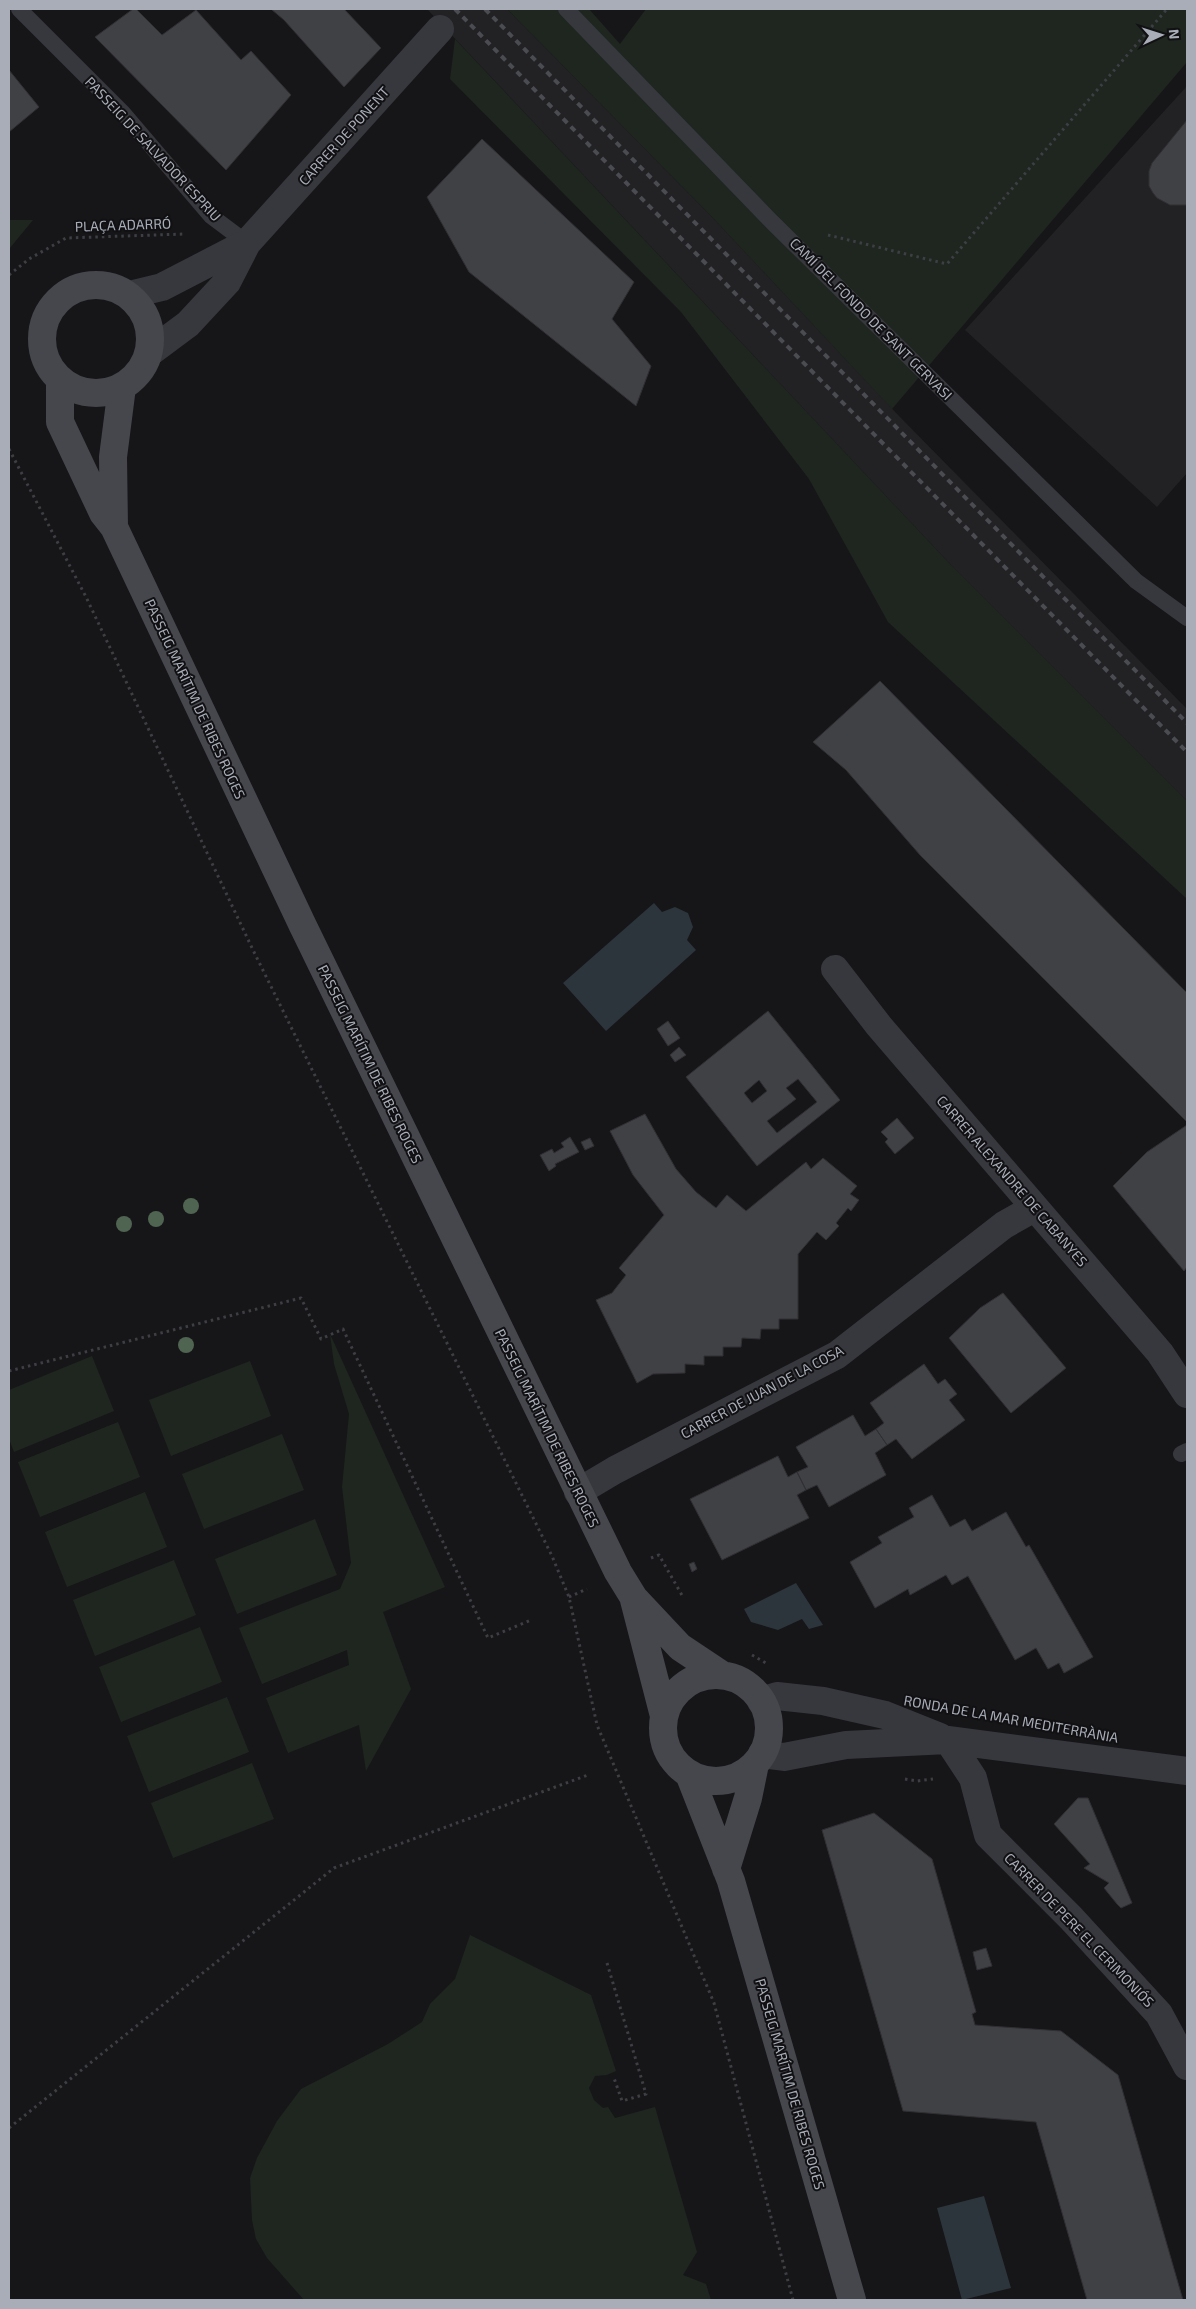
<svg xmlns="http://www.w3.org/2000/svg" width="1196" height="2309" viewBox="0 0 1196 2309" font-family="'Exo 2',sans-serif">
  <rect width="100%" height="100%" fill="#161618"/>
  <!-- built -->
  <path fill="#222225" d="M427,9H507L712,217L899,416L1187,709V801L951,565Z
    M1187,86V473L1157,507L965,330Z"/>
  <!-- green -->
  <path fill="#1e261f" d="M507,9H589L620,44L646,9H1187V62L892,409L712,217Z
    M455,39L951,565L1187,801V899L888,622L809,479L681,312L450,79Z
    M9,220H33L10,248L9,253Z
    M330,1334L445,1587L383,1612L411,1689L366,1771L359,1725L288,1753L266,1698L349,1665L347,1650L262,1684L239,1628L340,1589L351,1563L342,1487L349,1414L334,1364Z
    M92,1356L114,1411L14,1452L9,1439V1390Z
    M250,1361L271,1416L171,1456L149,1400Z
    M118,1422L140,1477L40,1517L18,1462Z
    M282,1434L304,1490L204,1529L182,1474Z
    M145,1492L167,1547L67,1587L45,1532Z
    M315,1519L337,1575L237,1614L215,1559Z
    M174,1560L196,1615L95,1656L73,1600Z
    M200,1627L222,1682L121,1722L99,1667Z
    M227,1697L249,1752L149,1792L127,1736Z
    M252,1763L274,1819L173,1858L151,1803Z
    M470,1935L591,1995L616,2071L607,2075L595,2076L589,2088L594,2100L603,2108L608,2107L615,2118L655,2107L697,2252L683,2275L706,2284L711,2300H304L267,2258L256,2239L252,2220L250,2178L257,2158L277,2121L301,2089L388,2044L422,2022L430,2004L455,1979Z"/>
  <!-- water -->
  <path fill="#2c353c" d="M654,903L662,912L675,907L688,913L693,927L687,940L696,950L606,1031L563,983Z
    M796,1583L823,1625L809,1629L802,1619L778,1630L751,1622L744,1609Z
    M984,2196L1011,2288L962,2300L937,2208Z"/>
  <!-- building -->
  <path fill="#404145" stroke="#303034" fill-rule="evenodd" d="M133,9H136L162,35L196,10L241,60L251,51L291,95L226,170L95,37Z
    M271,9H344L381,48L344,87L284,20Z
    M9,70L39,107L9,132Z
    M1187,120V205H1170L1157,198L1153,193L1149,186V171L1152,163Z
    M482,139L634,282L612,319L651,366L636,406L469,272L427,197Z
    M880,681L1187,993V1122L920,855L846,770L813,742Z
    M768,1011L840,1100L757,1166L686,1077ZM798,1079L817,1102L777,1133L767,1121L796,1099L786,1088ZM759,1080L767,1091L752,1103L744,1093Z
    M668,1021L680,1038L668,1046L657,1029Z
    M679,1047L686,1055L675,1062L670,1055Z
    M645,1114L676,1169L696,1192L716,1208L727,1195L746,1211L806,1162L811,1169L823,1158L857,1186L850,1194L859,1200L851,1211L848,1208L836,1223L839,1226L826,1240L817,1232L798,1254V1319H779V1329H761L760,1339L742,1338L741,1347H723V1356H704V1365L685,1364V1373L653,1374L637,1383L596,1300L612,1293L626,1275L619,1268L664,1215L633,1175L610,1131Z
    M897,1118L914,1138L895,1154L885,1142L888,1139L881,1132Z
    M1187,1125V1267L1184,1271L1113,1186L1147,1152Z
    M570,1137L579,1152L555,1164L556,1166L549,1171L540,1155L552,1149L554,1153L564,1147L561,1143Z
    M590,1138L594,1146L585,1150L581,1142Z
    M1003,1293L1066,1368L1011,1413L949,1338L980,1308Z
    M924,1364L938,1384L945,1379L957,1394L949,1400L965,1420L912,1459L896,1439L887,1445L876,1429L884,1423L870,1403Z
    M853,1415L865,1436L876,1429L887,1445L875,1453L886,1475L829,1507L817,1485L806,1490L797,1472L808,1467L796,1447Z
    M778,1456L788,1477L797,1472L806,1490L797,1495L809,1518L722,1560L690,1499Z
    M932,1495L950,1527L965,1519L972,1531L1006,1512L1026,1547L1029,1545L1093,1657L1064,1673L1059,1663L1048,1669L1036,1648L1015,1660L968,1576L952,1585L946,1575L910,1595L908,1589L875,1608L850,1562L882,1543L878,1537L914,1517L909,1508Z
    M694,1562L697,1569L692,1572L689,1564Z
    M1078,1798H1088L1132,1903L1121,1908L1117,1904L1104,1888L1109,1883L1084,1868L1090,1864L1054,1824Z
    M874,1813L932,1859L976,2012L972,2014L975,2025L1061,2031L1118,2075L1183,2300H1087L1036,2122L903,2111L822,1830Z
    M986,1948L992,1966L977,1970L973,1952Z"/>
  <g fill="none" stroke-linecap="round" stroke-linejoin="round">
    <!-- path -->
    <path stroke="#3d3f44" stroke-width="3" stroke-dasharray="2.5 4" stroke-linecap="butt" d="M828,235L947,264L1167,9
      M9,275L29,259L66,238L185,234
      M9,449L86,597L253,950L552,1556L569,1597L597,1725L714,2003L793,2300
      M9,1371L301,1298L321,1339L343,1329L488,1638L531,1620
      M651,1558L659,1555L683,1597
      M569,1597L587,1589
      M752,1655L766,1663
      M905,1779L917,1781L933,1779
      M607,1963L646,2094L622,2101L614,2078
      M9,2128L334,1868L588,1775"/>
    <!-- lane -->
    <path stroke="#37383d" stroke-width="16" d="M19,9L123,113L211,216L247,243
      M566,9L772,222L1136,581L1187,618
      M1181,1454L1187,1451"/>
    <!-- street -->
    <path stroke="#37383d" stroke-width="28" d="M129,295L162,287L247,243
      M149,353L188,324L227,282L247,243L440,29
      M835,969L879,1026L1160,1353L1187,1394
      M578,1492L615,1470L837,1355L1004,1225L1034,1208
      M761,1701L777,1696L823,1701L885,1715L940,1737
      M948,1740L973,1778L988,1835L1071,1918L1159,2014L1187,2066
      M762,1754L784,1757L846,1745L948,1740L1187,1771"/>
    <!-- secondary -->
    <path stroke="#45474d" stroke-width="28" d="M42 339a54 54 0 1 1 108 0a54 54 0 1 1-108 0Z
      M60,379V422L103,513L114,527L303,926L618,1572L634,1598L680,1647L722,1675
      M114,527L113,457L122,387
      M634,1600L664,1716
      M663 1728a53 53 0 1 1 106 0a53 53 0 1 1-106 0Z
      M689,1774L731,1881L852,2300
      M726,1869L748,1798L755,1764"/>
    <!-- rail -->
    <path stroke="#4a4c52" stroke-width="4" stroke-dasharray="6 5" stroke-linecap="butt" d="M455,9L1187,752
      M485,9L1187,723"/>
  </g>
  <!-- trees -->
  <g fill="#506452">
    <circle cx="191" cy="1206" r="8"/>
    <circle cx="156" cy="1219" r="8"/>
    <circle cx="124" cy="1224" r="8"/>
    <circle cx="186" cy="1345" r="8"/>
  </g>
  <g text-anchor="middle" stroke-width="4" stroke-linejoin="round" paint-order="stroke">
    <!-- street labels -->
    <g font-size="14" fill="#a8adb8" stroke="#111113">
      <text transform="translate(344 136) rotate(-48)" y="5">CARRER DE PONENT</text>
      <text transform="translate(153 149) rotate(47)" y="5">PASSEIG DE SALVADOR ESPRIU</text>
      <text transform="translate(123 225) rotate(-2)" y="5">PLAÇA ADARRÓ</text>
      <text transform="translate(871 319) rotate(45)" y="5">CAMÍ DEL FONDO DE SANT GERVASI</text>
      <text transform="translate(195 699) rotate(65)" y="5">PASSEIG MARÍTIM DE RIBES ROGES</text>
      <text transform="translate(370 1064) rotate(64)" y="5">PASSEIG MARÍTIM DE RIBES ROGES</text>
      <text transform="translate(1012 1181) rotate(49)" y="5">CARRER ALEXANDRE DE CABANYES</text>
      <text transform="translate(762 1392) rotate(-28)" y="5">CARRER DE JUAN DE LA COSA</text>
      <text transform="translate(547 1428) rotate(64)" y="5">PASSEIG MARÍTIM DE RIBES ROGES</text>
      <text transform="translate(1011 1719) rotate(10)" y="5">RONDA DE LA MAR MEDITERRÀNIA</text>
      <text transform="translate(1079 1930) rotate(46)" y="5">CARRER DE PERE EL CERIMONIÓS</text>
      <text transform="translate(790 2084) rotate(74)" y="5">PASSEIG MARÍTIM DE RIBES ROGES</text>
    </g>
  </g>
  <!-- border -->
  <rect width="1196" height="2309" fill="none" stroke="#a8adb8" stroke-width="20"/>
  <!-- north arrow -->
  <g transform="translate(1161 35) rotate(86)" stroke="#111113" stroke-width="4" paint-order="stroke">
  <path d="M0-4L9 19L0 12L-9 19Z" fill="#a8adb8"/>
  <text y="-8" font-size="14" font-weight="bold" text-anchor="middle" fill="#a8adb8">N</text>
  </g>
</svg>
